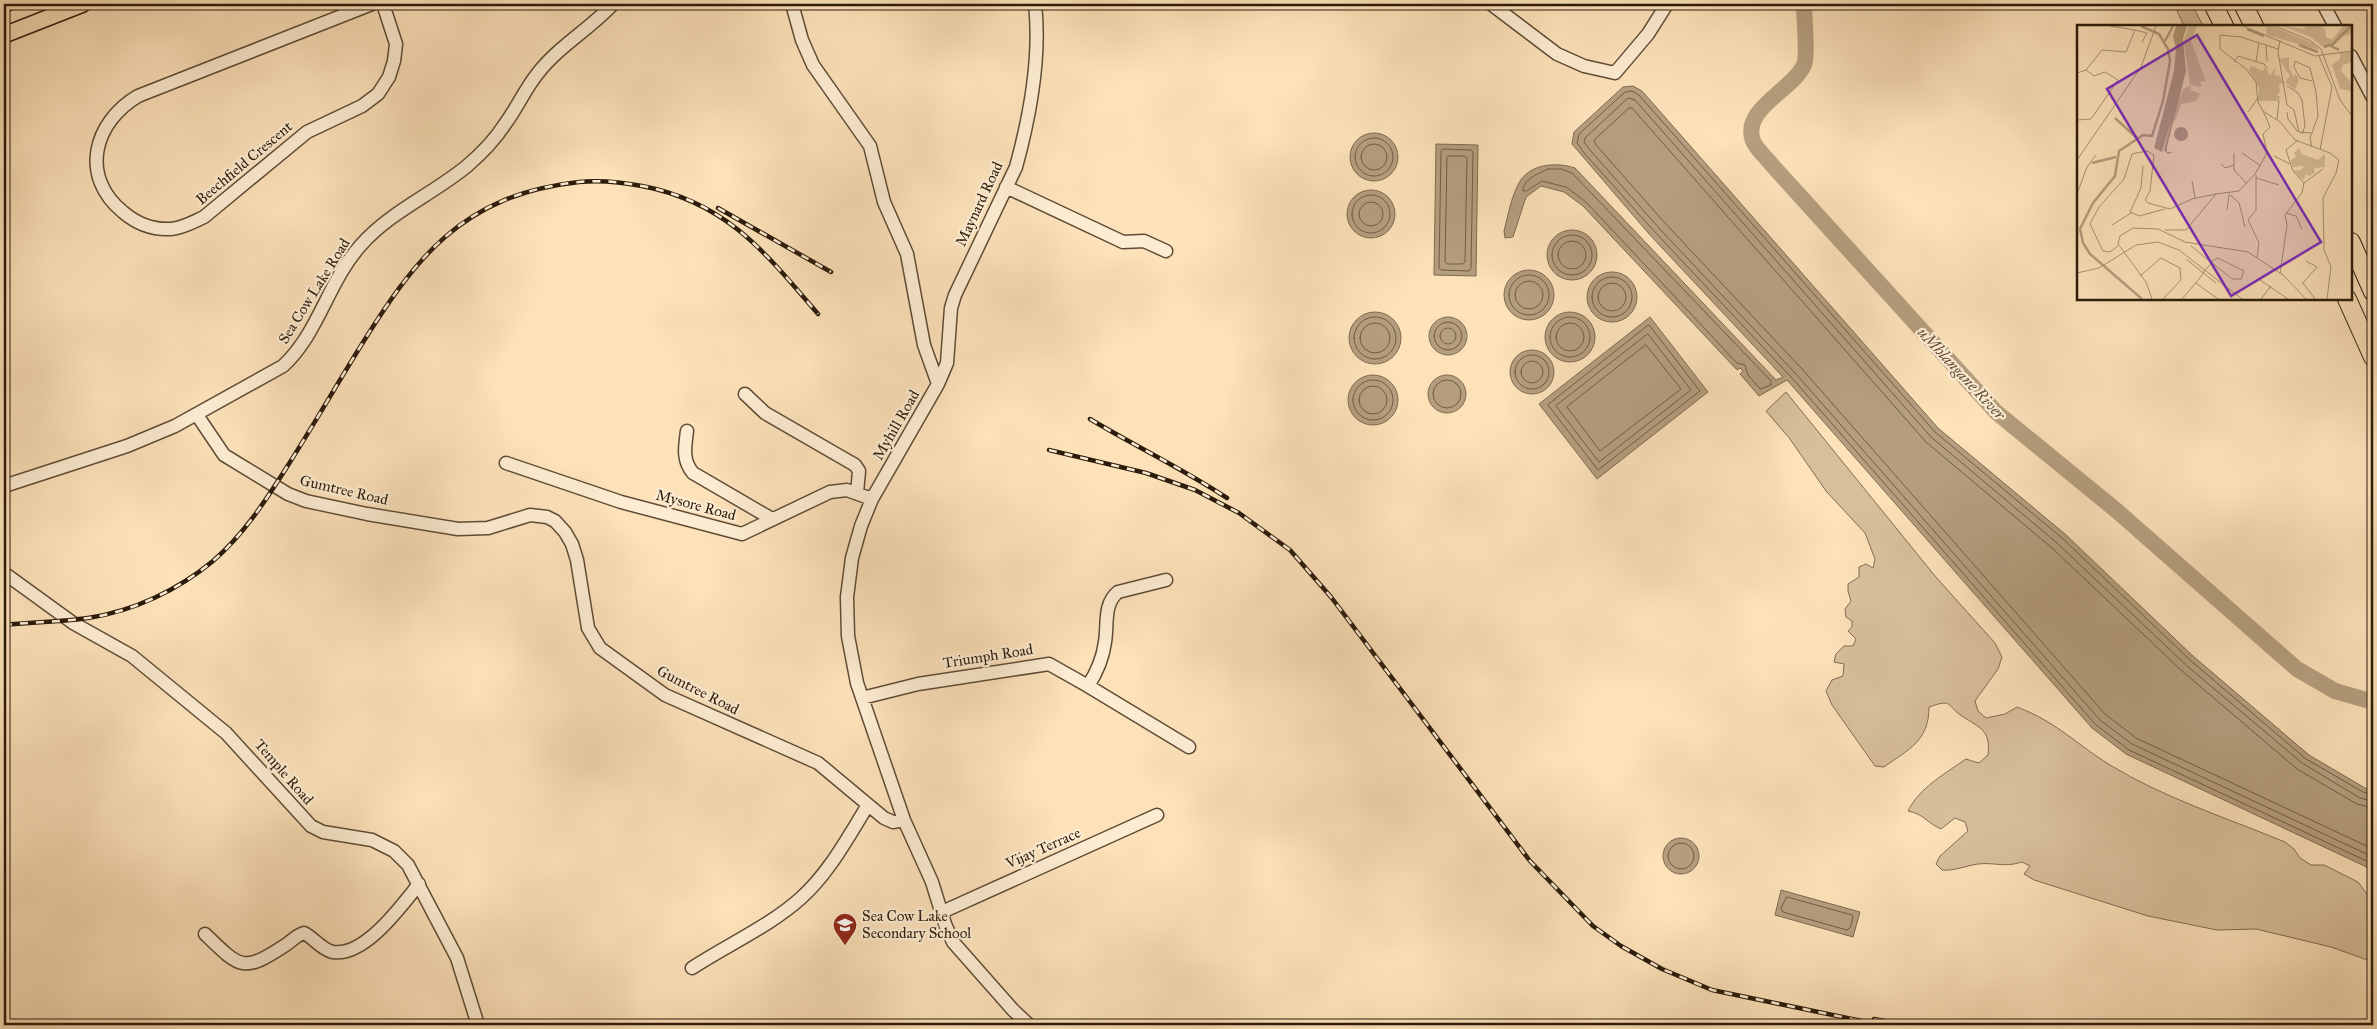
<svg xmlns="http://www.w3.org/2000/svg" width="2377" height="1029" viewBox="0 0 2377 1029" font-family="'IM FELL Great Primer',serif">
  <rect width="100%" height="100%" fill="#fce1b9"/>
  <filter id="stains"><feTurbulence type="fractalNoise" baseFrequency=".004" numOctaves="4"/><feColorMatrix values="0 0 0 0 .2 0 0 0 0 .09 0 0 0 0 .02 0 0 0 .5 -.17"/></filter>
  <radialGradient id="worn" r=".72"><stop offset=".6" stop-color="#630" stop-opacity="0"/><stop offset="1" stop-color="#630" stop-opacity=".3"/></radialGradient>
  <!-- green -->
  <path fill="#d8bf9b" stroke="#826d53" d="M2174,4H2192L2203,26H2184Z
    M1786,392L1935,576L1995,643L2002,657L1998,669L1975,701L1978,711L1986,718L2005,714L2017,707C2057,722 2076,744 2110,765C2164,798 2227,818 2285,842L2294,849L2300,858L2311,865H2324L2358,882L2366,893L2373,895V962L2331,947L2256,929L2217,930L2148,916L2034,880L2024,874L2030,866L2022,862C2003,868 1995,862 1978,864C1965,866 1955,871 1942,870L1936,864L1940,856L1968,831L1965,822L1955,818L1941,829C1927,823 1924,814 1908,811C1919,788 1946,773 1966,759L1979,763L1988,755C1991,730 1980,728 1962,716C1946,706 1954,698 1929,707C1929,741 1909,749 1884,767L1875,766L1832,705L1826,691L1832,680L1843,676L1844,664L1834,662L1836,654L1844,646H1853L1856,639L1848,631L1852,627V621L1846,617L1845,609L1851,601L1848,591V584L1859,577V567L1866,564L1873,568L1875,559L1865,533L1826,491L1790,439L1766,411Z"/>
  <!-- water -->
  <path fill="#b59e7e" stroke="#7e6a50" d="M1633,86L1642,91L1938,428L2065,534L2193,656L2309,755L2365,788L2373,790V870L2126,754L2092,728L1787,380L1759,396L1740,374L1743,371L1740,368L1737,370L1583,206L1564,192L1541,186L1526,197L1513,237L1505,238L1504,231C1508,216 1511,197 1519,183C1530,163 1557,162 1575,168L1776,380L1783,377L1650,235L1572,144L1574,132L1623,87Z
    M1350 157a24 24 0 1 1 48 0a24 24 0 1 1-48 0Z
    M1436,144L1478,145L1476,276L1434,275Z
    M1347 214a24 24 0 1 1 48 0a24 24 0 1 1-48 0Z
    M1547 255a25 25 0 1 1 50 0a25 25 0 1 1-50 0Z
    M1504 295a25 25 0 1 1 50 0a25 25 0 1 1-50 0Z
    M1587 297a25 25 0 1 1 50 0a25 25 0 1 1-50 0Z
    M1545 337a25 25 0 1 1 50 0a25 25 0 1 1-50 0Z
    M1349 338a26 26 0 1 1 52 0a26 26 0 1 1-52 0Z
    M1429 336a19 19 0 1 1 38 0a19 19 0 1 1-38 0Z
    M1650,317L1708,392L1597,479L1539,404Z
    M1510 372a22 22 0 1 1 44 0a22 22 0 1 1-44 0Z
    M1348 400a25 25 0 1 1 50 0a25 25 0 1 1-50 0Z
    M1428 394a19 19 0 1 1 38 0a19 19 0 1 1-38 0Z
    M1663 856a18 18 0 1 1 36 0a18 18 0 1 1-36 0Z
    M1781,890L1860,912L1853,937L1775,915Z"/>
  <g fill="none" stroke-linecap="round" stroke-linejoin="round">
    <!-- shore -->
    <path stroke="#705c44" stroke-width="1" d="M1355 157a19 19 0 1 1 38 0a19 19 0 1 1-38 0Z
      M1361 157a13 13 0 1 1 26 0a13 13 0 1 1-26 0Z
      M1443,149L1471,150L1473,152L1471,268L1469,271L1441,270L1439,268L1441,152Z
      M1449,156H1465L1467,158L1465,262L1463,264H1447L1445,262L1447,158Z
      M1548,169H1561L1572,173L1771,381V385L1760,389L1748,375L1745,365L1737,363L1586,202L1566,187L1542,181L1526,191H1523C1523,179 1538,174 1548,169Z
      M1352 214a19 19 0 1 1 38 0a19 19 0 1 1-38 0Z
      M1359 214a12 12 0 1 1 24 0a12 12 0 1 1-24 0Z
      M1552 255a20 20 0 1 1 40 0a20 20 0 1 1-40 0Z
      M1558 255a14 14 0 1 1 28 0a14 14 0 1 1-28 0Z
      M1509 295a20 20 0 1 1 40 0a20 20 0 1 1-40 0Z
      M1592 297a20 20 0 1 1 40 0a20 20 0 1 1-40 0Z
      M1515 295a14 14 0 1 1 28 0a14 14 0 1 1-28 0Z
      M1598 297a14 14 0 1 1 28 0a14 14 0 1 1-28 0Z
      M1550 337a20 20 0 1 1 40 0a20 20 0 1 1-40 0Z
      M1354 338a21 21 0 1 1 42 0a21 21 0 1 1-42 0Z
      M1434 336a14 14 0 1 1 28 0a14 14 0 1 1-28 0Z
      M1556 337a14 14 0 1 1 28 0a14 14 0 1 1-28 0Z
      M1360 338a15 15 0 1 1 30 0a15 15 0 1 1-30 0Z
      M1649,325L1700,391L1598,470L1548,405Z
      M1440 336a8 8 0 1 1 16 0a8 8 0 1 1-16 0Z
      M1648,334L1691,390L1599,462L1556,406Z
      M1646,345L1681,389L1600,451L1567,407Z
      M1515 372a17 17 0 1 1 34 0a17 17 0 1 1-34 0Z
      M1521 372a11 11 0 1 1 22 0a11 11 0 1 1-22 0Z
      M1353 400a20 20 0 1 1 40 0a20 20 0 1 1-40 0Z
      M1433 394a14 14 0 1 1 28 0a14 14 0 1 1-28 0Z
      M1359 400a14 14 0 1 1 28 0a14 14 0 1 1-28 0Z
      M2373,794L2363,792L2306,759L2190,660L2062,538L1935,432L1639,95L1632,91L1625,92L1579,134L1577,143L1585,154L1654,231L1792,378L2095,724L2129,750L2373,864
      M2373,801L2360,798L2302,763L2186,665L2057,543L1931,437L1635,100L1628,98L1585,138L1584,142L1590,150L1658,227L1796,374L2100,720L2132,744L2373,857
      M2373,808L2357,804L2297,769L2181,670L2052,548L1926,442L1632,108H1629L1594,140L1596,145L1664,222L1802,369L2105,714L2136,738L2373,849
      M1668 856a13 13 0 1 1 26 0a13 13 0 1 1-26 0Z
      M1787,897L1852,915L1853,917L1850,928L1847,930L1783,912L1781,909Z"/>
    <!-- stream -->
    <path stroke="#7e6a50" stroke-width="2.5" d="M1804,4H1879"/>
    <!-- river -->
    <path stroke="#b59e7e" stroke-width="16" d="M1804,4C1804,15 1808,57 1804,65C1793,90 1741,109 1753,141C1756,149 1767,158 1772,165L1996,412L2117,511L2297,669L2335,691L2373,702"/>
    <defs>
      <path id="minor" d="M372,4L138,96C94,122 79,176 123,212C137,224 152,230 171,229C183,228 193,222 204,217L307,132L362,106L378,94L389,77L394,61L396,44L383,4
        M792,4L802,40L813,65L870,146L884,202L907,254L924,345L938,384L872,499L861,526L852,558L847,597L848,636L857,683L904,820L932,882L945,924L953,942L1013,1010L1029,1025
        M1491,4L1557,54L1584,66L1615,73L1648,34L1667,4
        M2323,4L2335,26
        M2351,56L2373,98
        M1006,187L1123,242L1144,241L1166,251
        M938,384L947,363L951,308L955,295L1016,167C1030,116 1041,57 1035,4
        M745,394L765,413L855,465L859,471L857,493
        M197,415L224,455L288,494L306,501L367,514L458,529L488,528L530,515L547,517L555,521L565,532L572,544L577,560L588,628L600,648L665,695L818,763L884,818L893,822L904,820
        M687,431C685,447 682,460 693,473L772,519
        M506,463L621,502L742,534L830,492L847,490L872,499
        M4,486L127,446L175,426L283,366C319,333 328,281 361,245C390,212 433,194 467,166C481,154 495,140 505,124C517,108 525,89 538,73C559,46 590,29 613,4
        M4,573L73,623L132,656L226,733L311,826L323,832L372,840L394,851L408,865L457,958L478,1025
        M1088,686C1097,672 1103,658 1105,642C1108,625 1103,604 1118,592L1166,580
        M862,698L918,684L1049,664L1088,686L1189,747
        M942,912L1157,815
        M205,934C240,968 243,973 284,946C291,942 296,935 304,933C314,938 322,950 333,952C365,957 402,905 419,884
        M692,968C727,945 770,926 801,898C829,873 848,837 868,805"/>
      <path id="major" d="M4,5L6,4
        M4,35L83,4"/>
      <path id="highway" d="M2213,4L2224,26
        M2243,4L2254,26
        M2351,242L2373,292
        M2347,299L2373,357"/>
    </defs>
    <!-- minor casing -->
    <use href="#minor" stroke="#5f4c36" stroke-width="15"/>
    <!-- major casing -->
    <use href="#major" stroke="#2b1b0b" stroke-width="18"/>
    <!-- highway casing -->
    <use href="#highway" stroke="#2b1b0b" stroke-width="20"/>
    <!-- minor -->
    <use href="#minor" stroke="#fdecd2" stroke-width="12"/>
    <!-- major -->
    <use href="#major" stroke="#fce1b9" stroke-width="15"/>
    <!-- highway -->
    <use href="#highway" stroke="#fce1b9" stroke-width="18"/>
    <defs>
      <path id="rail" d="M718,208L831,272
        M1090,419C1135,446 1183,469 1227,498
        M1049,450L1146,473L1195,490L1239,513L1290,550L1331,597L1530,861L1593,926L1621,946L1662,969L1712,990L1881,1025
        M4,625C32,622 61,622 88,618C134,611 178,590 213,561C243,535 264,503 285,470C310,431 333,391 357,352C415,258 461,195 579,182C600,180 621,182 642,186C726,202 765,252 818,314
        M1874,1019L1906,1025"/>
    </defs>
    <!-- rail casing -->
    <use href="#rail" stroke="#2b1b0b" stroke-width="4.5"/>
    <!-- rail -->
    <use href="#rail" stroke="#fdecd2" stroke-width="2.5" stroke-dasharray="8" stroke-linecap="butt"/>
  </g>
  <!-- icons -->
  <defs>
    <symbol id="school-pin" viewBox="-11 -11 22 30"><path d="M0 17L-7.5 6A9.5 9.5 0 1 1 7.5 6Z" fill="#8f2418" stroke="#fdecd2"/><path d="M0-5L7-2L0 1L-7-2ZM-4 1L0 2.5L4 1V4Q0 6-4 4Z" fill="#fff"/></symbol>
  </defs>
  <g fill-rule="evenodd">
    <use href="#school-pin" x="831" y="911" width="28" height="38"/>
  </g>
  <g text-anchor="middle" stroke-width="4.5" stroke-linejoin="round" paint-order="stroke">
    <!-- street labels -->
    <g font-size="15" fill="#2b1b0b" stroke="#fdecd2">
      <text transform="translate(244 163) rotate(-40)" y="5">Beechfield Crescent</text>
      <text transform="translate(979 204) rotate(-65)" y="5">Maynard Road</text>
      <text transform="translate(314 291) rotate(-58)" y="5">Sea Cow Lake Road</text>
      <text transform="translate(896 425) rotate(-60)" y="5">Myhill Road</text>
      <text transform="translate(344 490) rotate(13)" y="5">Gumtree Road</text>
      <text transform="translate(696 505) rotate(15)" y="5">Mysore Road</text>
      <text transform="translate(988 656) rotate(-9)" y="5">Triumph Road</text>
      <text transform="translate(698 690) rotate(27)" y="5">Gumtree Road</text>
      <text transform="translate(284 772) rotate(49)" y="5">Temple Road</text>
      <text transform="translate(1043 848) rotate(-24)" y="5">Vijay Terrace</text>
    </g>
    <!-- poi labels -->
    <g font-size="15" fill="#2b1b0b" stroke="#fdecd2" text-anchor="start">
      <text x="862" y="921">Sea Cow Lake<tspan x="862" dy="17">Secondary School</tspan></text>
    </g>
    <!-- water labels -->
    <g font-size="16" font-style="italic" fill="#624f39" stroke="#fdecd2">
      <text transform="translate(1962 373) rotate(47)" y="6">uMhlangane River</text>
    </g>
  </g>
  <!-- overview -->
  <g transform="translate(2077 25)">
    <rect width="275" height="275" fill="#fce1b9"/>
    <path d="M112,1H120L114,16L129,56L123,57L125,62L114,60V65L123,69L119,76L104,79L98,96L95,95L106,64L113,61L107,15ZM178,1H195L235,18L243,25L190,10L189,2ZM206,1L227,4L229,1H244L248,4L249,12L255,15L266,1H275V8L262,13L256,22H246L234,12ZM275,27V37L266,40L264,46L273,56L275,66L263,64L255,40L263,34V28ZM212,32V43L217,52L218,48L222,54L218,65L208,57L213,51L202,34ZM174,41L186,46L188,42L193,50L199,42L197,50L203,51L206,58L202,59L203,67L200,70L204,72L200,76H181L182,63L172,45ZM222,123L225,129L241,135L248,129V142L237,143L238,148L232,151L230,149L226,155L216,145H224L227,141L215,142L214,135L219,132L217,128Z" fill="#d8bf9b"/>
    <path d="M99,1H110L106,14L109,46L90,122V127H96L91,129L87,125L94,97L85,127L77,123L97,46L99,24L96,11ZM97 109a7 7 0 1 1 14 0a7 7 0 1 1-14 0Z" fill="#b59e7e"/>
    <path fill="none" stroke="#b59e7e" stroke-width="2.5" d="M64,1L82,9L91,24L93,36L86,76L75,111L66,110L42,126L38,151L16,178L3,204L6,218L13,229L65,274M170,4L187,11M88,16L96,1M222,20L241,27M254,21L274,1M247,22L252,20L262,25M38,93L61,114M15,138L39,132"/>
    <path fill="none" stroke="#a89273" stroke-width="1" d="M33,1L58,5M166,1L238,31L275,26M198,1L232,15L244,24L263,75L275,91M203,15L201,27L210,80L217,85L222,107L234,108M189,20L190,36M201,24L164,12L143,10V24L169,44L179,57L181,77L186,86L203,97L218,115L253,128L262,135L259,148L246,173L247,225L254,242L250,274M242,31L255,62L243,125M179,36L182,18M157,37L161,31L187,39L190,43M0,48L9,45L25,25L49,27L58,5L70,8L65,17M235,56L223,53L217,42L218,36L233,43L239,67L241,91L233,113L235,122M210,61L221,68L225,75L228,101L225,109M171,87L181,73M210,87L211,94L221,107M0,95L14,94L41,55L28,47L17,51L9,45M200,95L202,75M220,116L209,125L216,146L227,158M157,128V145L170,159M165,128L184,141M197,131L213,139M0,135L64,42L79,1M144,139L148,143L157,140M66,141L64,163L53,187L62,191L88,184M179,150V185L171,195L182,218L180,232M179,153L202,160M115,156L118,173M227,158L246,144M0,169L10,142L19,130M152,169L162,178L168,202M150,185L152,170M209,188L219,191L225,204M35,200L54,188M88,205H109L139,169L162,166L178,149L190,128L186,109L193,102L186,86M41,221L33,227L26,226L13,199L22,182L47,154L55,129L70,126L77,130L73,166L68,175L71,178L93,184L115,174L139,169M114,221L130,234L134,237L155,254H164L167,246L141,233L137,235L134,237L133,240L129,244L122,254M109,234L139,258M0,248L22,243L59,220L81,217L102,225L165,274M203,249L210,200L208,190L225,168L227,158M63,251L84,233L103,243L104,255L86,274M183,255L211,274M119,258L141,274M226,258L238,274M225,259L240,242L229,236M75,274L69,257L41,219L43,211L56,203L81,204L108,217L171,227L206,250L229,274M105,274L122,254M184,274L194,261"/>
    <path fill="#7b2cbf" fill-opacity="0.15" stroke="#7b2cbf" stroke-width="2.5" d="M120,10L244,217L154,271L30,64Z"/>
    <rect width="275" height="275" fill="none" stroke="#2b1b0b" stroke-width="2.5"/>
  </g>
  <!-- margin -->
  <rect width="2377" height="1029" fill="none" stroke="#fce1b9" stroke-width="20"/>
  <rect x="5" y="5" width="2367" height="1019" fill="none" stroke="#2b1b0b" stroke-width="2.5"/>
  <rect x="10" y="10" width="2357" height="1009" fill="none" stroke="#2b1b0b"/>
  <rect width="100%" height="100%" filter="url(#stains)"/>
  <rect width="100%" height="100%" fill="url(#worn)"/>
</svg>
